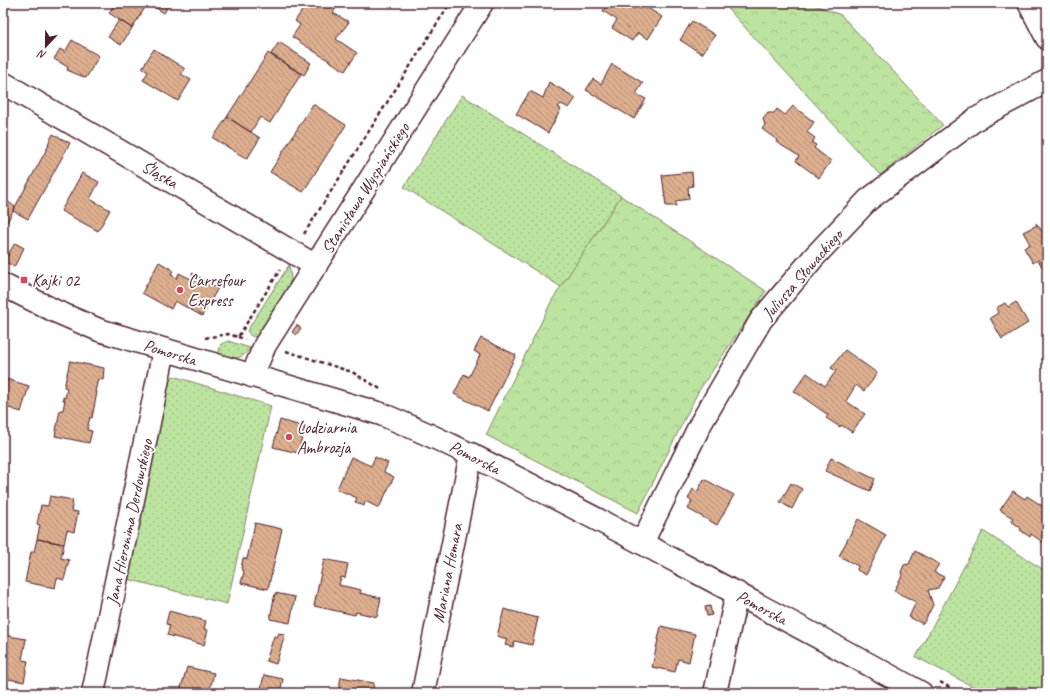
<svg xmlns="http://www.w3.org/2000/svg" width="1050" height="696" viewBox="0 0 1050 696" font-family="Caveat,sans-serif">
  <defs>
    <pattern id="grass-dots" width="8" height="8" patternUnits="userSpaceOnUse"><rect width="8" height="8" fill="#bce4a0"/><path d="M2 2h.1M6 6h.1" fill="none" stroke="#a3c38a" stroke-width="1.8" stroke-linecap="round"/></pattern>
    <pattern id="forest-crowns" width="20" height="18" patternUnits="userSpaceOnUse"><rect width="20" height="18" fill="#bce4a0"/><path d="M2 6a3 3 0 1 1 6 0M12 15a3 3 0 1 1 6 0" fill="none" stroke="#a3c38a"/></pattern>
    <pattern id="building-back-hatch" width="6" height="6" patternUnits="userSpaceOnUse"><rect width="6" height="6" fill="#ddaf8f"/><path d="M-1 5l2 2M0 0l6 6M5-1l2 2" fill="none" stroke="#b58e75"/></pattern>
  </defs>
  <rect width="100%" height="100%" fill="#fff"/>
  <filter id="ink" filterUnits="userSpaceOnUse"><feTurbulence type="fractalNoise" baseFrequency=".025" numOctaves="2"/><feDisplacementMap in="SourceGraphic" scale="8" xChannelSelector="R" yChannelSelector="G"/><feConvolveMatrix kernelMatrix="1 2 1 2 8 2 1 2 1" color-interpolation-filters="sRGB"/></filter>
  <g filter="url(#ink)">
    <!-- grass -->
    <path fill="url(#grass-dots)" stroke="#838266" d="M462,95L621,196L561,287L404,187Z
      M289,265L291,279L289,286L258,337L251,336L247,331L250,326Z
      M228,341L250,348C243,360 231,360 218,355L221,344Z
      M173,376L271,406L227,604L127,579L164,386Z
      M983,531L1047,572V693H985L916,657Z"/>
    <!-- forest -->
    <path fill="url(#forest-crowns)" stroke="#838266" d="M732,3H809L841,15L943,125L880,175L729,10Z
      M621,196L766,291L698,392L638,513L486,435L552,300Z"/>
    <!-- building -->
    <path fill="url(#building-back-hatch)" stroke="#4a1f2b" d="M115,3L129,4L148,3L132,28L109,13Z
      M148,3H170L164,13Z
      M307,3L312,6L314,3H328L336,8L333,13L349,22L336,39L357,53L345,71L292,37L300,25L295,21Z
      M608,3H640L662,17L648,39L638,33L632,41L612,28L617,20L603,11Z
      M119,20L132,28L121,45L108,37Z
      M692,21L715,35L702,54L680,40Z
      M72,40L99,56L86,78L67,70L68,67L54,59L60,49L65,52Z
      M279,42L311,63L304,75L271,54Z
      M154,49L185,69L181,74L191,80L178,101L143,80L148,72L142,68Z
      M268,53L301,74L270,123L260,117L251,132L227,117Z
      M612,64L643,83L636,94L646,99L634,119L586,90L593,79L601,84Z
      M549,82L576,98L569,108L561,104L558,107L561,109L548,133L516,114L530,91L543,98Z
      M313,104L346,125L303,192L270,172Z
      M793,106L814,122L807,132L815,138L812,143L816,145L814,148L831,161L819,178L796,161L799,156L776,142L777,140L762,129L765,125L763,119L768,113H774L777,109L785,115Z
      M227,117L260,138L247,159L213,138Z
      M53,134L70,143L28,219L13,211L15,207L49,145L48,144Z
      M692,172L693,186L688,187L689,199L676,201V206H666L662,175Z
      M82,173L99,182L90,199L110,210L98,231L61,211Z
      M3,198L15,207L3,230Z
      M1036,223L1045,235L1047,234L1046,273L1038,260L1033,263L1024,248L1030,244L1023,232L1037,225Z
      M15,243L24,248L14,267L4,261Z
      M159,262L173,270L171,275L177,278L179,273L191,279L193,275L192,273L218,288L202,316L175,301L171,309L142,293Z
      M1016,302L1028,323L1002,339L990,318L998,313L996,308L1005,303L1008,307Z
      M297,325L301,328L296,335L292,332Z
      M481,338L516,355L488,411L454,394L464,374L469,377L480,355L474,351Z
      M845,350L877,373L872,381L864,391L856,385L846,401L865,414L852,432L841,425L840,427L826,418L828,415L794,391L807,373L825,386L836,371L831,368Z
      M70,361L104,368L103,380L98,379L95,392H97L92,418L90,417L87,430L92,431L89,443L55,436L60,410H63L65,400H63V397L65,398L67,388L64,387Z
      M3,378L29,386L21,412L3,406Z
      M280,420L305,427L298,453L273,447Z
      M351,457L371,466L375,457L388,463L384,472L394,477L379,508L365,501L364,506L355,502L357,498L337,489Z
      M831,458L875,479L870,491L825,471Z
      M704,479L734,495L717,525L688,509L692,501L688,499L693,489L697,492Z
      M791,483L802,489L792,509L780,502Z
      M1013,491L1025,499L1027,496L1047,509V545L1031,534L1030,537L1020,530L1021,528L1011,521L1013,518L1000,510Z
      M50,496L73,500L71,511L78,512L74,532L67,530L64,544L37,539L40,525L37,524L41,505L48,506Z
      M858,519L886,535L866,575L857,570L858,566L839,556Z
      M255,523L282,529L268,589L241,583L244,572L241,568L243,558L247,559Z
      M37,539L64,544L61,558L69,560L64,580L57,578L55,588L25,582L31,552H34Z
      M915,551L939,564L934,572L944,577L938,588L928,590L933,605L923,624L909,617L916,602L894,591L902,576L901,572L904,565L909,564Z
      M324,559L348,564L345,578L341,577L339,585L361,590L360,593L381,598L377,617L356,612L355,615L314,606Z
      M275,593L295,597L290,623L270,619Z
      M710,606L712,615L707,616L705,607Z
      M504,609L538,618L532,645L515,641L513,647L505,645L507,639L497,636Z
      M169,611L206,621L204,629L208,630L204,645L167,635L170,625L166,624Z
      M661,626L695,634L689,662L678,659L675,672L652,667Z
      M279,633L285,635L276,664L266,661L274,636L277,637Z
      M3,635L26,639L22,660L28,661L24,682L3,678Z
      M187,667L214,673L209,693L180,691Z
      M264,675L283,679L280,693H260Z
      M341,677L374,683L372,693H338Z"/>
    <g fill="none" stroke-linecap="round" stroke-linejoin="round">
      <defs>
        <path id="minor" d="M1029,3L1047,38
          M3,83L316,266
          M3,285L55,311L99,330L381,414C459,446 532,486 606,524C711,580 816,635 921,693
          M252,376L265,345L482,3
          M642,543L701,423L761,320L814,257L868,200L976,119L1047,81
          M93,693L164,350
          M423,693L471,454
          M715,693L737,593"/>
      </defs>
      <!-- minor casing -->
      <use href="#minor" stroke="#4a1f2b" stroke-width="25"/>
      <!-- path -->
      <path stroke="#4a1f2b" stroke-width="2.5" stroke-dasharray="4 3" stroke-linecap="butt" d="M304,234L450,3
        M238,337L245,339
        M205,338L228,334L238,337L280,270
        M286,351L352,372L382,390
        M940,682L960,693"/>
      <!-- minor -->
      <use href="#minor" stroke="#fff" stroke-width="22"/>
    </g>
  </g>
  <!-- markers -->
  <g fill="#d1495b" stroke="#fff" stroke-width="1.5">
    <rect x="20" y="276" width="8" height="8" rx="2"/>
    <circle cx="180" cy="290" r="4"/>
    <circle cx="289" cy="437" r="4"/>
  </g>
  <g text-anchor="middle" stroke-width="3.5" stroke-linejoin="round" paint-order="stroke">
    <!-- street labels -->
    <g font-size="17" fill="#4a1f2b" stroke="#fff">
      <text transform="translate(160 174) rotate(30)" y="6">Śląska</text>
      <text transform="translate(365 188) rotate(-58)" y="6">Stanisława Wyspiańskiego</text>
      <text transform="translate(802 274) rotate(-49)" y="6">Juliusza Słowackiego</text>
      <text transform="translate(170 352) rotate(17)" y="6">Pomorska</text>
      <text transform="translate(475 457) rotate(27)" y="6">Pomorska</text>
      <text transform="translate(129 522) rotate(-78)" y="6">Jana Hieronima Derdowskiego</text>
      <text transform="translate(447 573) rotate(-79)" y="6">Mariana Hemara</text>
      <text transform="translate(762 607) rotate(28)" y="6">Pomorska</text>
    </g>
    <!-- poi labels -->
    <g font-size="17" fill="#4a1f2b" stroke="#fff" text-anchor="start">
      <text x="32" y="286">Kajki 02</text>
      <text x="188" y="286">Carrefour<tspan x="188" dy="20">Express</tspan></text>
      <text x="297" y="433">Lodziarnia<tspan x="297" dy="20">Ambrozja</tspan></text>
    </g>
  </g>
  <!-- margin -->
  <rect width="1050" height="696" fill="none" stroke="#fff" stroke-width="16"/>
  <rect x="8" y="8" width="1034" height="680" fill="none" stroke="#4a1f2b" stroke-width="1.5" filter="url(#ink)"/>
  <!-- north arrow -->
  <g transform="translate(46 46) rotate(202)" stroke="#ffffff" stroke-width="3" paint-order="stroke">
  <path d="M0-3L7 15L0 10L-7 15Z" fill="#4a1f2b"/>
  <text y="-6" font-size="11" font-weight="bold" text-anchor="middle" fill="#4a1f2b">N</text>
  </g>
</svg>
